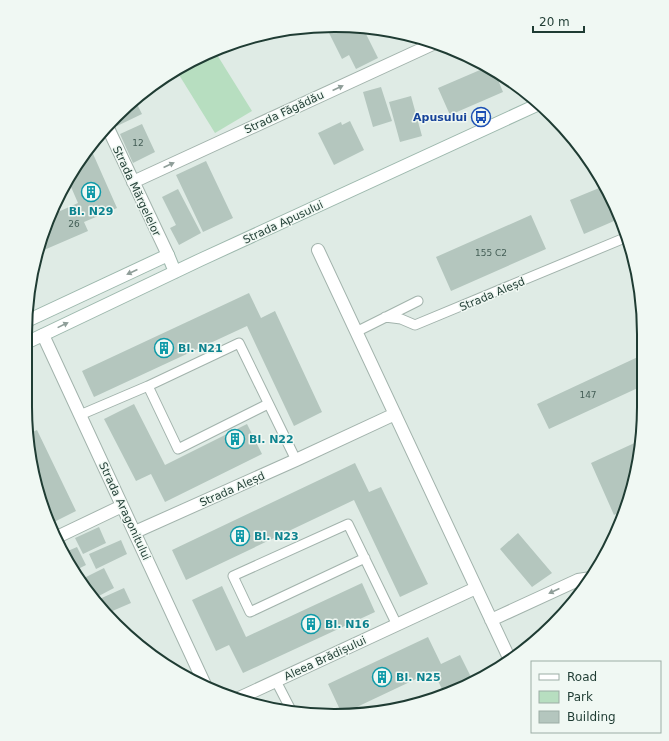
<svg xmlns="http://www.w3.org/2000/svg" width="669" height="741" viewBox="0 0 669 741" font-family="'DejaVu Sans',sans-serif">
  <rect width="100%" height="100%" fill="#dfebe5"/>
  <!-- green -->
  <path fill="#b7dec0" d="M214,50L252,111L215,133L176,70Z"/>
  <!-- building -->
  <path fill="#b4c6be" d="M335,25L363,28L378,58L356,69L349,55L342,59L327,29Z
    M487,67L494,70L503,92L450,115L438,88Z
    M381,87L392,121L373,127L363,92Z
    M411,96L422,136L400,142L389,102Z
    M135,100L142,114L117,126L113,118Z
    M350,121L364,150L334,165L318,133L341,122L342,125Z
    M142,124L155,152L133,163L120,134Z
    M90,147L117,208L84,222L88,231L37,253L49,216L78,203L68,180L77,163Z
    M206,161L233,218L203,232L176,175Z
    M604,186L621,218L584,234L570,200Z
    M178,189L201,233L179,245L170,228L176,225L162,197Z
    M531,215L546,249L451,291L436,257Z
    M249,293L261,318L275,311L322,412L294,426L247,326L94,397L82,371Z
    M640,356V387L549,429L537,404Z
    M134,404L165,465L247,424L262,454L165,502L151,474L136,481L104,419Z
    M37,430L76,511L50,524L31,467L28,434Z
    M641,440V447L628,506L626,509L614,515L591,463Z
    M355,463L369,492L381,487L428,584L400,597L354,500L186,580L172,550Z
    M99,527L106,543L83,554L75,538Z
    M518,533L552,573L532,587L500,549Z
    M121,540L127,554L96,569L89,554Z
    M77,547L86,565L74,571L63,553Z
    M104,568L114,588L93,599L80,580Z
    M362,583L375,612L243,673L229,645L216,651L192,600L222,586L246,637Z
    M124,588L131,603L110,612L113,619L95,601Z
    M428,637L441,664L460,655L473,681L453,692L445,695L433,671L342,714L328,684Z
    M145,641L153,656L146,652L138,644Z"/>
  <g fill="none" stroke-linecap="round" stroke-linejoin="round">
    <defs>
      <path id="lane" d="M385,317L401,319L415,325L627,237
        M356,332L418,301
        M148,386L178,449L268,404
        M80,415L148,386L239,343L296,460
        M365,558L250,612L233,576L348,524L397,625
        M276,681L292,712"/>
      <path id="street" d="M107,126L168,255
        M133,182L435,43
        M318,250L510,660
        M43,335L206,687
        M135,532L296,460L395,414
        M55,538L122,506
        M491,620L578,580L591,578
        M239,698L476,588"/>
      <path id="secondary" d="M29,320L168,255L175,272
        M28,342L200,260L539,104"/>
    </defs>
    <!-- lane casing -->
    <use href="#lane" stroke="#a2b3ac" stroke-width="11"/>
    <!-- street casing -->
    <use href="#street" stroke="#a2b3ac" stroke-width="14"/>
    <!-- secondary casing -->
    <use href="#secondary" stroke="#9db8ad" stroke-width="14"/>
    <!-- lane -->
    <use href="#lane" stroke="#fff" stroke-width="9"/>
    <!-- street -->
    <use href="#street" stroke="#fff" stroke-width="12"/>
    <!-- secondary -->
    <use href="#secondary" stroke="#fff" stroke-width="12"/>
  </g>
  <!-- one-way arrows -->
  <defs><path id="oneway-solid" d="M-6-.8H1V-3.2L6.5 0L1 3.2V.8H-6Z"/></defs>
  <g fill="#8f9e99">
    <use href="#oneway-solid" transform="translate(338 88) rotate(-25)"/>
    <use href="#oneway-solid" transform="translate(169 165) rotate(-25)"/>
    <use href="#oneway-solid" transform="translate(132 272) rotate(155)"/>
    <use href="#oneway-solid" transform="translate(63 325) rotate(-26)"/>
    <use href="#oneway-solid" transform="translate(554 591) rotate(155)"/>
  </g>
  <!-- icons -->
  <defs>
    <symbol id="bus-ring" viewBox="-11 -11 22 22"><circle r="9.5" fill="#f0f8f3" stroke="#1a4fb4" stroke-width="1.5"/><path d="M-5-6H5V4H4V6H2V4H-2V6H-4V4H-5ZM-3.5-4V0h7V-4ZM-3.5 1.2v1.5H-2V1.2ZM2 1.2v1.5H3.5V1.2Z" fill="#1a4fb4"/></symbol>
    <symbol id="building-ring" viewBox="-11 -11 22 22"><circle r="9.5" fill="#f0f8f3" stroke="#0f9aa8" stroke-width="1.5"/><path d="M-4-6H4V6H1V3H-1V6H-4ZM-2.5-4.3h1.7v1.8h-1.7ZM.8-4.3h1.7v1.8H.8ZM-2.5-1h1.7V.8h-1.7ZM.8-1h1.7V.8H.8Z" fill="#0f9aa8"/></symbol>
  </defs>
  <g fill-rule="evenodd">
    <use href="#bus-ring" x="470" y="106" width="22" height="22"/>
    <use href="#building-ring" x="80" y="181" width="22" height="22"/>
    <use href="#building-ring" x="153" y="337" width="22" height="22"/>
    <use href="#building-ring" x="224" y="428" width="22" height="22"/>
    <use href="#building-ring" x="229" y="525" width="22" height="22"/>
    <use href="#building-ring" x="300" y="613" width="22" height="22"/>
    <use href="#building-ring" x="371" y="666" width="22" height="22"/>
  </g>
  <g text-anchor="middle" stroke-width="3" stroke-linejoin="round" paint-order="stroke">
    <!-- number labels -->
    <g font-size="9" fill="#445e56">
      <text x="138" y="146">12</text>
      <text x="74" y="227">26</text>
      <text x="491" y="256">155 C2</text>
      <text x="588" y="398">147</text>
    </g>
    <!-- street labels -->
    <g font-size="11" fill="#1f3c33" stroke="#f0f8f3">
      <text transform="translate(284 112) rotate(-25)" y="4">Strada Făgădău</text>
      <text transform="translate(137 191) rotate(65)" y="4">Strada Mărgelelor</text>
      <text transform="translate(283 222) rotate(-25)" y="4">Strada Apusului</text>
      <text transform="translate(492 294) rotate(-23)" y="4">Strada Aleșd</text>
      <text transform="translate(232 489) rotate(-24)" y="4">Strada Aleșd</text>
      <text transform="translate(125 511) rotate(65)" y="4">Strada Aragonitului</text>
      <text transform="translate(325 658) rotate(-25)" y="4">Aleea Brădișului</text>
    </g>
    <!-- transit labels -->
    <g font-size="11" font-weight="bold" fill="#164399" stroke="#f0f8f3" text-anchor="end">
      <text x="467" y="121">Apusului</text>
    </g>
    <!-- culture labels -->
    <g font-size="11" font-weight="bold" fill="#0d838f" stroke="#f0f8f3" text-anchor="start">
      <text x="91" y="215" text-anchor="middle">Bl. N29</text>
      <text x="178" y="352">Bl. N21</text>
      <text x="249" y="443">Bl. N22</text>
      <text x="254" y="540">Bl. N23</text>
      <text x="325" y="628">Bl. N16</text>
      <text x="396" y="681">Bl. N25</text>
    </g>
  </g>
  <!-- crop -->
  <path d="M0 0H669V741H0ZM334 32H335A302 302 0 0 1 637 334V407A302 302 0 0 1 335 709H334A302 302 0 0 1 32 407V334A302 302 0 0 1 334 32Z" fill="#f0f8f3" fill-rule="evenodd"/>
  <path fill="none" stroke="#1f3c33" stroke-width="2" d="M334 32H335A302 302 0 0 1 637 334V407A302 302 0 0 1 335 709H334A302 302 0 0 1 32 407V334A302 302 0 0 1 334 32Z"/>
  <!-- legend -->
  <rect x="531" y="661" width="130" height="72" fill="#f0f8f3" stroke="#9cada6"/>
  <rect x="539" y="674" width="20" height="6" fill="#ffffff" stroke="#9cada6"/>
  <text x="567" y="681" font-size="12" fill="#1f3c33">Road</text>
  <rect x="539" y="691" width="20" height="12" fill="#b7dec0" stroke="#9cada6"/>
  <text x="567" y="701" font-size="12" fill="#1f3c33">Park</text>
  <rect x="539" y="711" width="20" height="12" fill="#b4c6be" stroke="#9cada6"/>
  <text x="567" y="721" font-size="12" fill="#1f3c33">Building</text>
  <!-- scale -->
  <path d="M533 26v6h51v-6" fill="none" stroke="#1f3c33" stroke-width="2"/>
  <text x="539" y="26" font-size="12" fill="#1f3c33" stroke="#f0f8f3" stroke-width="3" paint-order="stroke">20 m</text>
</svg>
